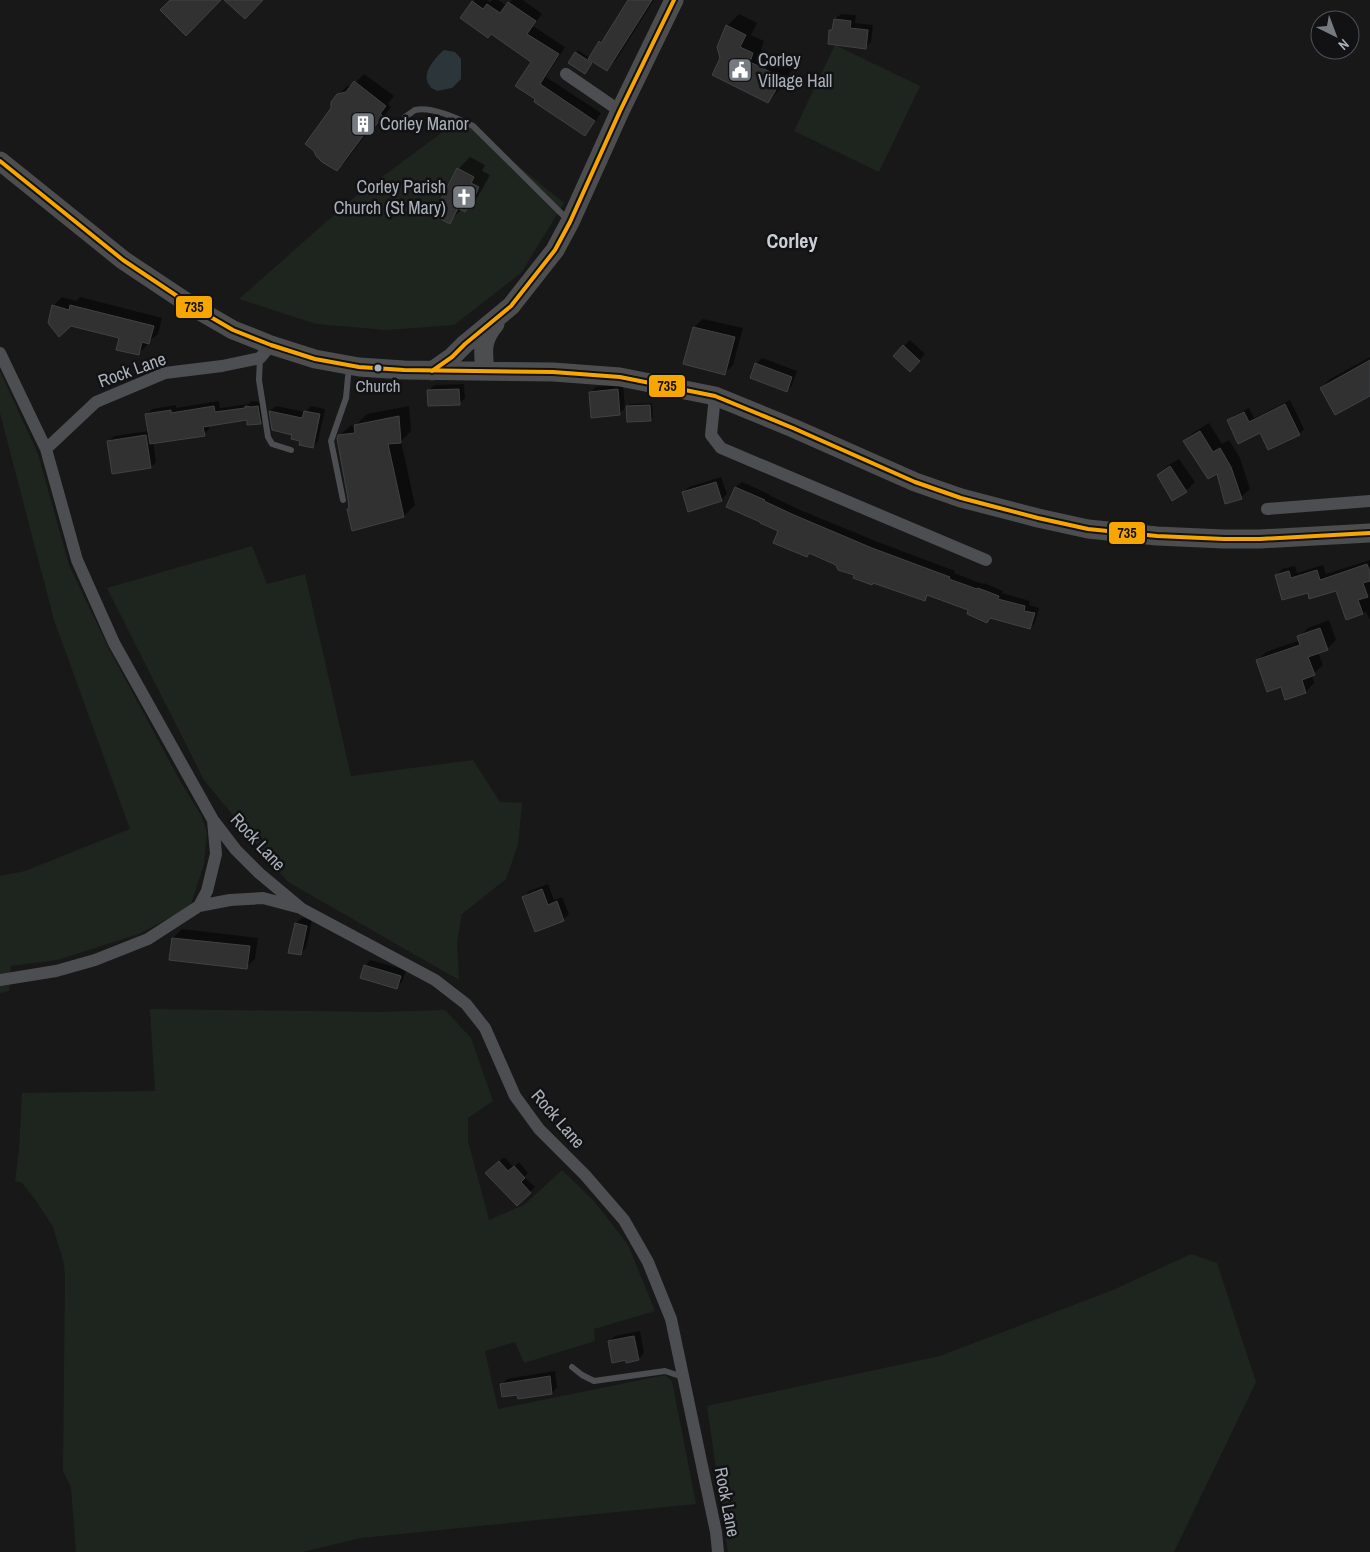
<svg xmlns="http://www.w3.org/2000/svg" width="1370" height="1552" viewBox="0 0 1370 1552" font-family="'Archivo Narrow',sans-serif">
  <rect width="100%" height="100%" fill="#181818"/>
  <!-- green -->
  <path fill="#1e251e" d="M835,45L920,86L879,172L794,131Z
    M460,119L564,203L521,273L454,325L387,330L316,324L239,299L351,200Z
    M0,371L38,454L69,565L109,649L179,779L201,815L207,833L204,864L190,907L139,934L57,960L11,966L9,991L0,993V876L25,871L130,829L54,620L0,413Z
    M252,546L267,584L305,574L351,776L473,760L500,802L522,803L518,845L506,879L462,914L457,942L459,980L288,882L204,780L107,588Z
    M150,1009L379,1012L445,1010L471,1038L493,1101L468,1118V1141L489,1220L524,1205L562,1170L594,1201L628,1245L655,1311L594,1329L595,1341L524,1363L515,1342L485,1351L498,1409L665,1375L672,1381L696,1504L361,1538L302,1552H76L71,1487L63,1471L65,1277L64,1264L53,1227L37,1202L22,1183L15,1181L19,1151L22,1093L155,1091Z
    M1191,1254L1217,1263L1256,1382L1174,1552H728L707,1406L940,1356L1113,1290Z"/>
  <!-- water -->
  <path fill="#2b353a" d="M444,50L455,52L461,59V79L452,88L437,91C435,89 431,89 430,86C420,74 435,58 444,50Z"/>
  <!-- shadow -->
  <path fill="#0007" d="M475,0H487L490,2L493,0H498L507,6L512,0H523L542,14L533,26L565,47L546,77L601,113L592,127L585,134L536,101L532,61L492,33L488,37L473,2Z
    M630,0H654L616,60L607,69L593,60L587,70L576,53L578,50L590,58L600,42L608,34Z
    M739,14L757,23L751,35L764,41L761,50L794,66L780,89L768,101L721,58L727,26Z
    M841,14L856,15L855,23L873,25L871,42L865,48L831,30L834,27L835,19Z
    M364,74L394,96L388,104L391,107L381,120L372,129L371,128L346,161L337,170L333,108L338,95L347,86L353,85Z
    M470,157L485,165L482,171L490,175L477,198L465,210L462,209L449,222L458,169Z
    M62,297L76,301L80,297L162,318L158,334L148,342L147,345L138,354L121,337L53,306Z
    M703,319L743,328L733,365L724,374L694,327Z
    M910,340L925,354L910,370L895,356Z
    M1370,357V394L1321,388L1330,379Z
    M762,358L797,371L792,385L786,391L756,364Z
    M464,384L465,398L459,404L429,391L434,385Z
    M623,384L625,408L620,413L590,393L596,387Z
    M1290,400L1304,429L1299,434L1261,431L1228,420L1233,416L1249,408L1254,418Z
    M219,401L220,408L249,404L251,401L263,402L265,417L260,422L248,419L209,425V429L204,434L153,442L156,462L151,467L109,441L114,436L149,431L146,415L152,409L176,405V408Z
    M652,403L653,417L650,420L627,407L630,404Z
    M276,406L305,412L311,406L325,409L318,441L312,447L294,434L273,429L270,411Z
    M409,406L411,431L401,441L415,505L404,516L353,529L339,436L351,425L357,424L367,414Z
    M1209,423L1222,444L1229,440L1240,458L1250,489L1241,497L1218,472L1185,441L1193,433Z
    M1179,459L1195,482L1186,491L1173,499L1158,475L1167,466Z
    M721,477L727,494L721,500L683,492L689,487Z
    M742,482L769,494V495L800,510L878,542L955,571L954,573L983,584L984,583L1003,591L1002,593L1030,601L1029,605L1039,608L1035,622L1030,628L992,617L987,622L970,610L929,594L924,599L856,574L837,564L811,553L807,556L780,531L727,506L736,487Z
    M1370,560V620L1366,612L1347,619L1337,590L1308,591L1276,576L1282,569L1295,566L1297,573L1323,565L1326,574Z
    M1329,620L1336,640L1327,649L1318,652L1323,665L1312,675L1314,683L1306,692L1286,698L1281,685L1258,660L1266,652L1300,640L1299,637L1308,628Z
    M548,884L554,900L562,897L569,914L563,920L524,897L529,891Z
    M302,918L312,920L306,948L300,954L296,923Z
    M182,929L258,938L255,959L246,967L171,959L173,938Z
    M370,960L406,970L402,982L397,987L365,966Z
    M504,1157L514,1167L519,1162L528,1173L524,1177L535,1187L517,1205L487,1173Z
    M640,1331L644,1353L639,1359H626L609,1342L615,1336Z
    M555,1371L557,1387L552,1393L518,1394L502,1384L507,1379Z"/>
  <!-- building -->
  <path fill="#313132" stroke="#404244" d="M170,0H221L186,36L160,10Z
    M224,0H263L245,19Z
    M628,0H652L607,71L588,59L599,41L601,43Z
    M472,1L483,9L487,4L500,13L508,2L536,21L527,34L559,54L540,84L595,121L585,136L534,102L535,99L515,86L531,62L491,34L488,38L460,18Z
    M834,19L851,21L850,28L868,30L866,49L828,44L829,30H832Z
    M726,25L746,35L740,47L753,53L750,62L783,78L768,103L712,75L720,58L717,47Z
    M575,52L592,63L585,74L568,63Z
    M354,81L386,106L380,114L383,116L372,130L369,128L337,171L322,162L316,156L314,151L305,144L331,108V102L337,94L346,92Z
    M457,168L474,177L471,183L479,187L473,200L472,199L465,212L458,208L450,224L433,215Z
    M52,305L69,310L70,305L154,326L149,344L142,342L139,355L116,350L119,338L71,326L59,337L48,323Z
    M693,327L735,337L725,375L683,364Z
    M903,345L920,361L910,372L893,356Z
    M1370,360V396L1335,415L1320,388Z
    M755,363L792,377L787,392L750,378Z
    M459,389L460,405L428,406L427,390Z
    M618,389L620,415L591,418L589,392Z
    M1285,404L1300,435L1268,450L1260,433L1238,444L1227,420L1244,412L1249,422Z
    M650,405L651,421L627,422L626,406Z
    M214,406L215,412L245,408V406L252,407L258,406L261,424L247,425V420L203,427L205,436L150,444L145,414L171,410V413Z
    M269,411L302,418L304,411L320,414L313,448L299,445L300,441L291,439L292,435L272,430Z
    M399,416L401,443L388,444L404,517L352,531L347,509H349L348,499L337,438L338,435L355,433L354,425Z
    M1200,431L1213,452L1220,448L1231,467L1242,499L1225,504L1217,474L1208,479L1183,441Z
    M146,435L151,468L112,474L107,441Z
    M1170,466L1187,492L1172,501L1157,475Z
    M716,482L722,501L688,512L682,492Z
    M735,487L765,500L764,501L794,515L872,548L950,577L949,579L977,589L978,588L999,596L998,599L1025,606L1024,611L1035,613L1030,629L990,618L987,623L967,614L968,610L927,595L925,601L873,583L872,585L853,578L854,575L838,570L836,565L809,553L807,557L773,543L778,531L760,523V522L726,507Z
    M1367,564L1370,572V581L1363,583L1368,597L1358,600L1363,614L1346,620L1336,591L1309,599L1308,593L1282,600L1275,575L1289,571L1291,578L1317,570L1320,580Z
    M1320,628L1328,650L1308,657L1315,675L1302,680L1306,693L1285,700L1281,687L1267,692L1256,660L1300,645L1297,636Z
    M542,889L548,905L557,901L564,921L535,932L522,897Z
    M295,923L307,926L301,955L288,953Z
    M172,938L250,946L247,969L169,960Z
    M364,965L401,976L397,989L360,978Z
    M499,1161L508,1171L514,1166L525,1178L521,1182L531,1193L517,1206L485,1173Z
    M634,1336L639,1360L626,1363V1360L612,1363L608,1341Z
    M550,1376L552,1394L518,1399L517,1395L502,1397L500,1384Z"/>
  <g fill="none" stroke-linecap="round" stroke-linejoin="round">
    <!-- lane -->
    <path stroke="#4c4e51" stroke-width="6" d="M405,117C408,115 412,112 415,110C431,106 459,119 473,126L569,221
      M260,358L259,380L268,437L272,444L291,450
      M343,500L331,441L346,398L349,366
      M572,1367L582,1375L594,1381L665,1371L683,1377"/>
    <!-- street -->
    <path stroke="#4c4e51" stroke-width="12" d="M566,74L620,111
      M0,353L46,449L77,560L114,643L213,820L236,850L259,873L302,909L435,980L466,1004L485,1028L515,1096L539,1129L585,1175L624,1220L648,1262L671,1319L716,1532L718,1552
      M715,396L711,435L721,448L986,560
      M46,449L96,402L165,373L222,366L260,358L271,345
      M1267,509L1370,501
      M199,906L207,891L216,854L213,820
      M0,980L56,971L95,960L148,939L199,906L230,900L263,898L297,907"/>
    <!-- secondary -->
    <path stroke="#4b4d4f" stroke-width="19" d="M0,161L123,260L195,308L233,330L271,345L315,359L359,367L404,370L553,372L620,377L715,396L793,428L915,482L961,498L1038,518L1088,529L1157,536L1224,539H1260L1370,533
      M432,371L452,357L465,344L511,306L555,250L570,222L620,111L674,0
      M485,371C483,351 481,340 495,324"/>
    <defs>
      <path id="bus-1" d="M0,161L123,260L195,308L233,330L271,345L315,359L359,367L404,370L553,372L620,377L715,396L793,428L915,482L961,498L1038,518L1088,529L1157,536L1224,539H1260L1370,533
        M432,371L452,357L465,344L511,306L555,250L570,222L620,111L674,0"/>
    </defs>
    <!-- bus-1 casing -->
    <use href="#bus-1" stroke="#121214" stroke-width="8"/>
    <!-- bus-1 -->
    <use href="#bus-1" stroke="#f7a600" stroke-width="4"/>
  </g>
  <!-- icons -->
  <defs>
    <symbol id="civic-square" viewBox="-11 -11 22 22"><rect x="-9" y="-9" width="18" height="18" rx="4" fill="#767b81" stroke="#121214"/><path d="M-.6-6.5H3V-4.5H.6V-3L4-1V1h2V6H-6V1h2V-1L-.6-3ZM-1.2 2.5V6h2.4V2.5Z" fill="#fff"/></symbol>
    <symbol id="building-square" viewBox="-11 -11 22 22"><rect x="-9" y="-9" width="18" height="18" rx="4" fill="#767b81" stroke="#121214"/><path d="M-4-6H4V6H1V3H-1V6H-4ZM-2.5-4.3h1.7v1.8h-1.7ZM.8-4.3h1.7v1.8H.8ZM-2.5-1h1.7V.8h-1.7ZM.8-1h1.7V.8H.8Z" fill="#fff"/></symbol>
    <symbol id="church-square" viewBox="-11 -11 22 22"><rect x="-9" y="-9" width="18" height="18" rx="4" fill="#767b81" stroke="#121214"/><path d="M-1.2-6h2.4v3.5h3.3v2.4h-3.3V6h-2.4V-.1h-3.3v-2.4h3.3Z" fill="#fff"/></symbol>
  </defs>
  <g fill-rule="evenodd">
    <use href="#civic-square" x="726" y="56" width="28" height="28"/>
    <use href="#building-square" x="349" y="110" width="28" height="28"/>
    <use href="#church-square" x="450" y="183" width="28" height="28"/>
  </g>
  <!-- markers -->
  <circle fill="#a9b0b9" stroke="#121214" stroke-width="2" cx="378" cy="368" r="4.5"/>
  <g text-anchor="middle" stroke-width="5" stroke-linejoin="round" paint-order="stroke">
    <!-- bus labels -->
    <g font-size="17" fill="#a9b0b9" stroke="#121214">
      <text x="378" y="392">Church</text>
    </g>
    <!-- poi labels -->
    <g font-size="18" fill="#a9b0b9" stroke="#121214" text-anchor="start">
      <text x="758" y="66">Corley<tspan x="758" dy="21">Village Hall</tspan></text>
      <text x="380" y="130">Corley Manor</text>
      <text x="446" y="193" text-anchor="end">Corley Parish<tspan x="446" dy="21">Church (St Mary)</tspan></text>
    </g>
    <!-- street labels -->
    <g font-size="18" fill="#a9b0b9" stroke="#121214">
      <text transform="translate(132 370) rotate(-20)" y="6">Rock Lane</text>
      <text transform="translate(258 842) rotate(47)" y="6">Rock Lane</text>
      <text transform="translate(558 1119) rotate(49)" y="6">Rock Lane</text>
      <text transform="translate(727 1502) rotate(79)" y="6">Rock Lane</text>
    </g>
    <!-- quarter labels -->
    <g font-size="20" font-weight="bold" fill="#caced5" stroke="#121214">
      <text x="792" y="248">Corley</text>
    </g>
  </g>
  <g stroke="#121214" stroke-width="2">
    <rect x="175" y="295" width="38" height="24" rx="5" fill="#f7a600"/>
    <rect x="648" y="374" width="38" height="24" rx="5" fill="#f7a600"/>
    <rect x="1108" y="521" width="38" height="24" rx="5" fill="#f7a600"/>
  </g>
  <g font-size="14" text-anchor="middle" font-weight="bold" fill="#111">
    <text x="194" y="312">735</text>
    <text x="667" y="391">735</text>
    <text x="1127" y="538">735</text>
  </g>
  <!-- north arrow -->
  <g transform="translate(1335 35) rotate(138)"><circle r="24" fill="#121214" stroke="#4e5156"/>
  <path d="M0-4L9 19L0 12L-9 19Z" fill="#767b81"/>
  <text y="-8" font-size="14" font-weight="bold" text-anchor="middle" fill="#a9b0b9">N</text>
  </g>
</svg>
